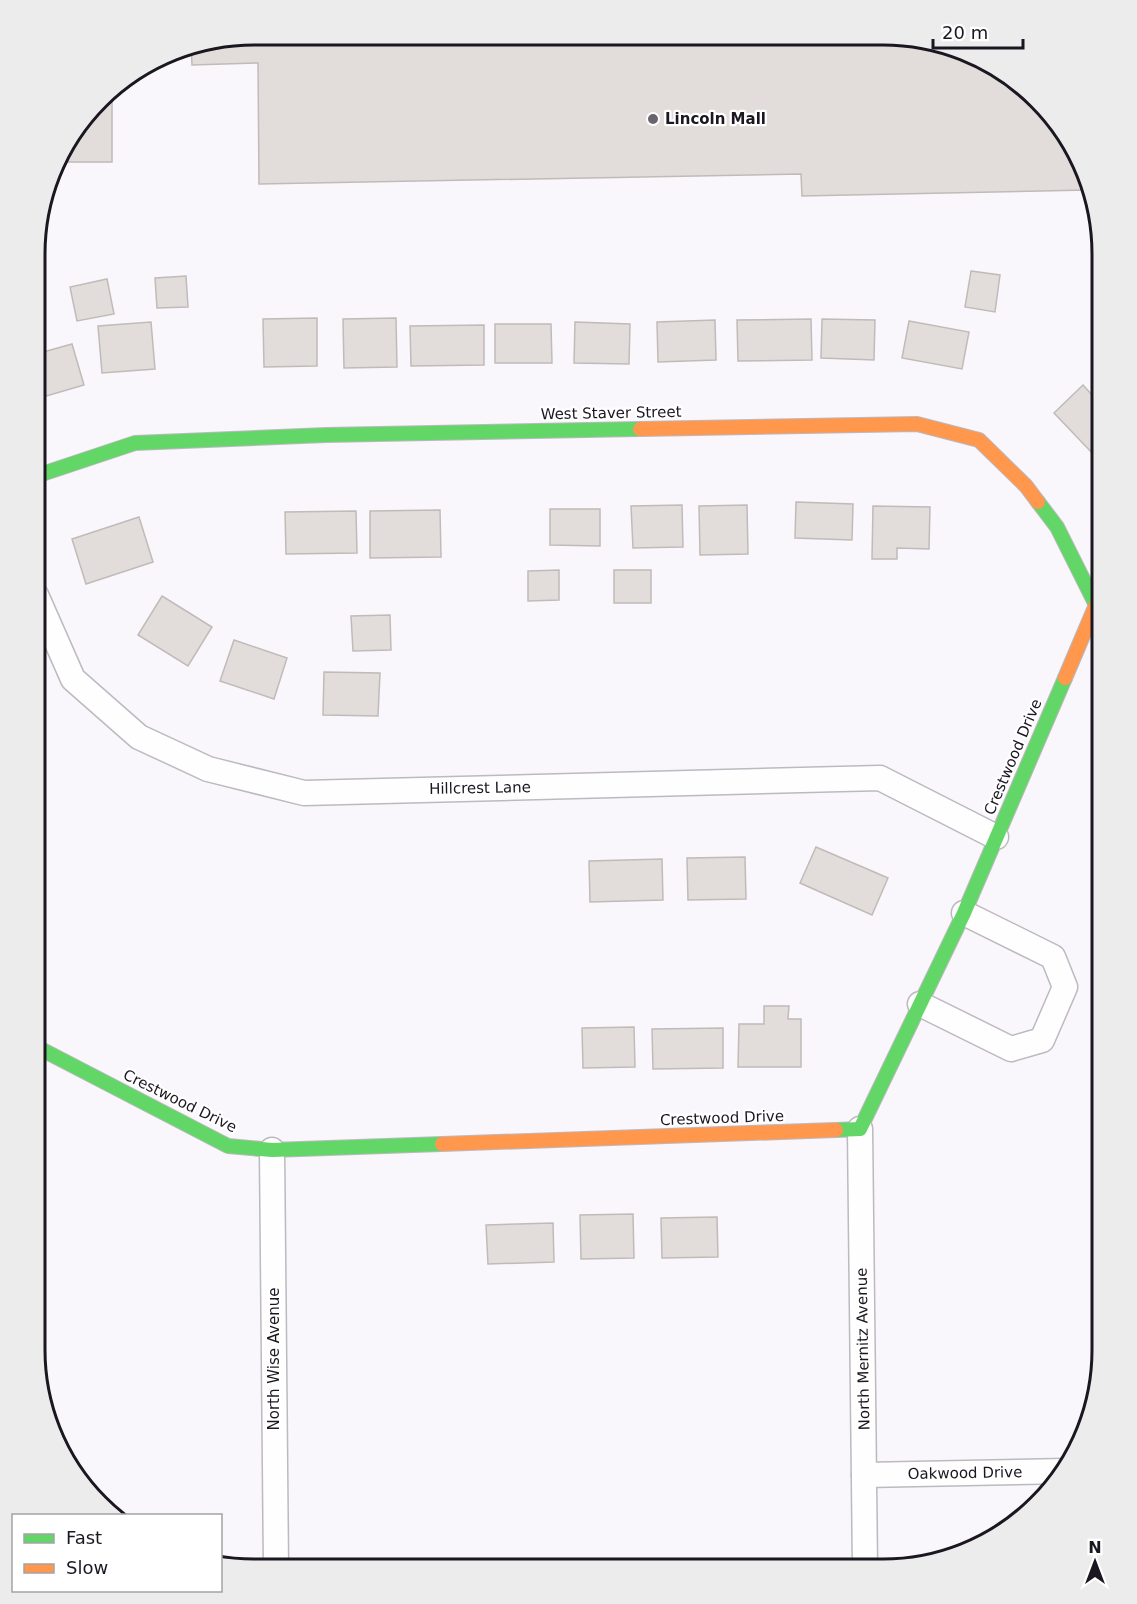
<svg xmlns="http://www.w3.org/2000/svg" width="1137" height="1604" viewBox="0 0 1137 1604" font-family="'DejaVu Sans',sans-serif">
<rect width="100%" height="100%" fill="#f9f7fb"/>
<g fill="#e2ddda" stroke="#c0bbb8" stroke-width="1.5">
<path d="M 254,34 L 912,36 L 1016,80 L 1080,157 L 1088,190 L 802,196 L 801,174 L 259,184 L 258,63 L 192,65 L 191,45 Z"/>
<path d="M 112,87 L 112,162 L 58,162 L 64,145 Z"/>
<path d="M 971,271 L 1000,275 L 995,312 L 965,307 Z"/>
<path d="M 186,276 L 188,307 L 157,308 L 155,278 Z"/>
<path d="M 107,279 L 114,314 L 77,321 L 70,287 Z"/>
<path d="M 317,318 L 317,366 L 264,367 L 263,319 Z"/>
<path d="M 396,318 L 397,367 L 344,368 L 343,319 Z"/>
<path d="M 811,319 L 812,360 L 738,361 L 737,320 Z"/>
<path d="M 822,319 L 875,320 L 874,360 L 821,358 Z"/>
<path d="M 715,320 L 716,360 L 658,362 L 657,322 Z"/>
<path d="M 909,321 L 969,332 L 962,369 L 902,358 Z"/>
<path d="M 151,322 L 155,369 L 102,373 L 98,326 Z"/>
<path d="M 575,322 L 630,324 L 629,364 L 574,363 Z"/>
<path d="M 495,324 L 551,324 L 552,363 L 495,363 Z"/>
<path d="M 484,325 L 484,365 L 411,366 L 410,326 Z"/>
<path d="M 72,344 L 84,385 L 36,399 L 36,354 Z"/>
<path d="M 1083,385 L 1102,406 L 1102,450 L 1095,456 L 1054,413 Z"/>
<path d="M 796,502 L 853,504 L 852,540 L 795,538 Z"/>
<path d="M 682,505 L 683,547 L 633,548 L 631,506 Z"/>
<path d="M 747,505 L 748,554 L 700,555 L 699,506 Z"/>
<path d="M 873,506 L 930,507 L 929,549 L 897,548 L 897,559 L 872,559 Z"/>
<path d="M 550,509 L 600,509 L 600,546 L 550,545 Z"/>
<path d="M 440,510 L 441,557 L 370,558 L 370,511 Z"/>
<path d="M 356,511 L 357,553 L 286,554 L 285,512 Z"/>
<path d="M 139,517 L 153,562 L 86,584 L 72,539 Z"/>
<path d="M 559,570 L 559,600 L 528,601 L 528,571 Z"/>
<rect x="614" y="570" width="37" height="33"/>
<path d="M 162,596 L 212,627 L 188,666 L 138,635 Z"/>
<path d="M 390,615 L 391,650 L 353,651 L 351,616 Z"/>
<path d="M 234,640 L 287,658 L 274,699 L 220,681 Z"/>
<path d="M 324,672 L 380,673 L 378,716 L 323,715 Z"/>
<path d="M 816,847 L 888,878 L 872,915 L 800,883 Z"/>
<path d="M 745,857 L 746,899 L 688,900 L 687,858 Z"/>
<path d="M 662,859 L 663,900 L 590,902 L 589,861 Z"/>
<path d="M 764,1006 L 789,1006 L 788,1019 L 801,1019 L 801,1067 L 738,1067 L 739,1024 L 764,1024 Z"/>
<path d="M 634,1027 L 635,1067 L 583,1068 L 582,1028 Z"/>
<path d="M 723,1028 L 723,1068 L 653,1069 L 652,1029 Z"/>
<path d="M 633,1214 L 634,1258 L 581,1259 L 580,1215 Z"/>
<path d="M 717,1217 L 718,1257 L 662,1258 L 661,1218 Z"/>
<path d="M 553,1223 L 554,1262 L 488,1264 L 486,1225 Z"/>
</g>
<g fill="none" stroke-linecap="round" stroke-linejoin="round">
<g stroke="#bcb9c0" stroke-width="27">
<g id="street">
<path d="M 36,595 L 73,679 L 139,737 L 208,769 L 304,793 L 880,778 L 996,837"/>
<path d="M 920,1004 L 1011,1049 L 1042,1040 L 1065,987 L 1053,957 L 964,913"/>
<path d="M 860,1129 L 865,1569"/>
<path d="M 272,1150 L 276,1568"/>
<path d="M 864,1475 L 1066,1471"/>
</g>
</g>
<g stroke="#bcb9c0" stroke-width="16">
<g id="fast">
<path d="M 36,476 L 135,443 L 326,435 L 640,429"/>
<path d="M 1038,502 L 1057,527 L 1096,605 L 1102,605"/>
<path d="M 35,1046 L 228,1146 L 272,1150 L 442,1144"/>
<path d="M 836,1130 L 860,1129 L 964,913 L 1065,678"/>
</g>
</g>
<g stroke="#bcb9c0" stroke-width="16">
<g id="slow">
<path d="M 640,429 L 917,424 L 979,440 L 1026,486 L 1038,502"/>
<path d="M 1065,678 L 1096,605"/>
<path d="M 442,1144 L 836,1130"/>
</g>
</g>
<use href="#street" stroke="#fefefe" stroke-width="24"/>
<use href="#fast" stroke="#63d668" stroke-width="14"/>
<use href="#slow" stroke="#ff974d" stroke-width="14"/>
</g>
<circle fill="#69656d" stroke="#fff" stroke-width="2" cx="653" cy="119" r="6"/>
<g text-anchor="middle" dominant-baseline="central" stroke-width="4.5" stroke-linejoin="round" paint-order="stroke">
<g font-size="15" font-weight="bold" fill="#1b1721" stroke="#fff" text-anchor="start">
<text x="665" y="119">Lincoln Mall</text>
</g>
<g font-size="15" fill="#1b1721" stroke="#fff">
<text transform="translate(611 413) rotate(-1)">West Staver Street</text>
<text transform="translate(1013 757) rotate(-67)">Crestwood Drive</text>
<text transform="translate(480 788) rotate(-1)">Hillcrest Lane</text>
<text transform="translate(180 1101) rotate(26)">Crestwood Drive</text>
<text transform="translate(722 1118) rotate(-2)">Crestwood Drive</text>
<text transform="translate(863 1349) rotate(-91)">North Mernitz Avenue</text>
<text transform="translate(274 1359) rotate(-90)">North Wise Avenue</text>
<text transform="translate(965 1473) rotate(-1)">Oakwood Drive</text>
</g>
</g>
<path d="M0 0H1137V1604H0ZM254 45H883A209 209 0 0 1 1092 254V1350A209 209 0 0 1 883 1559H254A209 209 0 0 1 45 1350V254A209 209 0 0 1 254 45Z" fill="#edeced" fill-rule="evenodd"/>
<path fill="none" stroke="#1b1721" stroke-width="3" d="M254 45H883A209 209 0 0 1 1092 254V1350A209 209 0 0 1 883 1559H254A209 209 0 0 1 45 1350V254A209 209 0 0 1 254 45Z"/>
<rect x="12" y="1514" width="210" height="78" fill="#ffffff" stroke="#a4a2a6" stroke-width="1.5"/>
<rect x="24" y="1534" width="30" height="9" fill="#63d668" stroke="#a4a2a6" stroke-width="1.5"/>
<text x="66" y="1544" font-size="18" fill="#1b1721">Fast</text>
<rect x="24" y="1564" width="30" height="9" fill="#ff974d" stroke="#a4a2a6" stroke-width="1.5"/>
<text x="66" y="1574" font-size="18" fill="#1b1721">Slow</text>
<g transform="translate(1095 1562)" stroke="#ffffff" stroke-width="4.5" paint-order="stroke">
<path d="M0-4.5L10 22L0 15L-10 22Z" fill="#1b1721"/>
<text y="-9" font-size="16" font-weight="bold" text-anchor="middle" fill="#1b1721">N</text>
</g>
<path d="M933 39v9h90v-9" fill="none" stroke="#1b1721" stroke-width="3"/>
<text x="942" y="39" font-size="18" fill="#1b1721" stroke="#ffffff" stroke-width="4.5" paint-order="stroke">20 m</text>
</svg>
